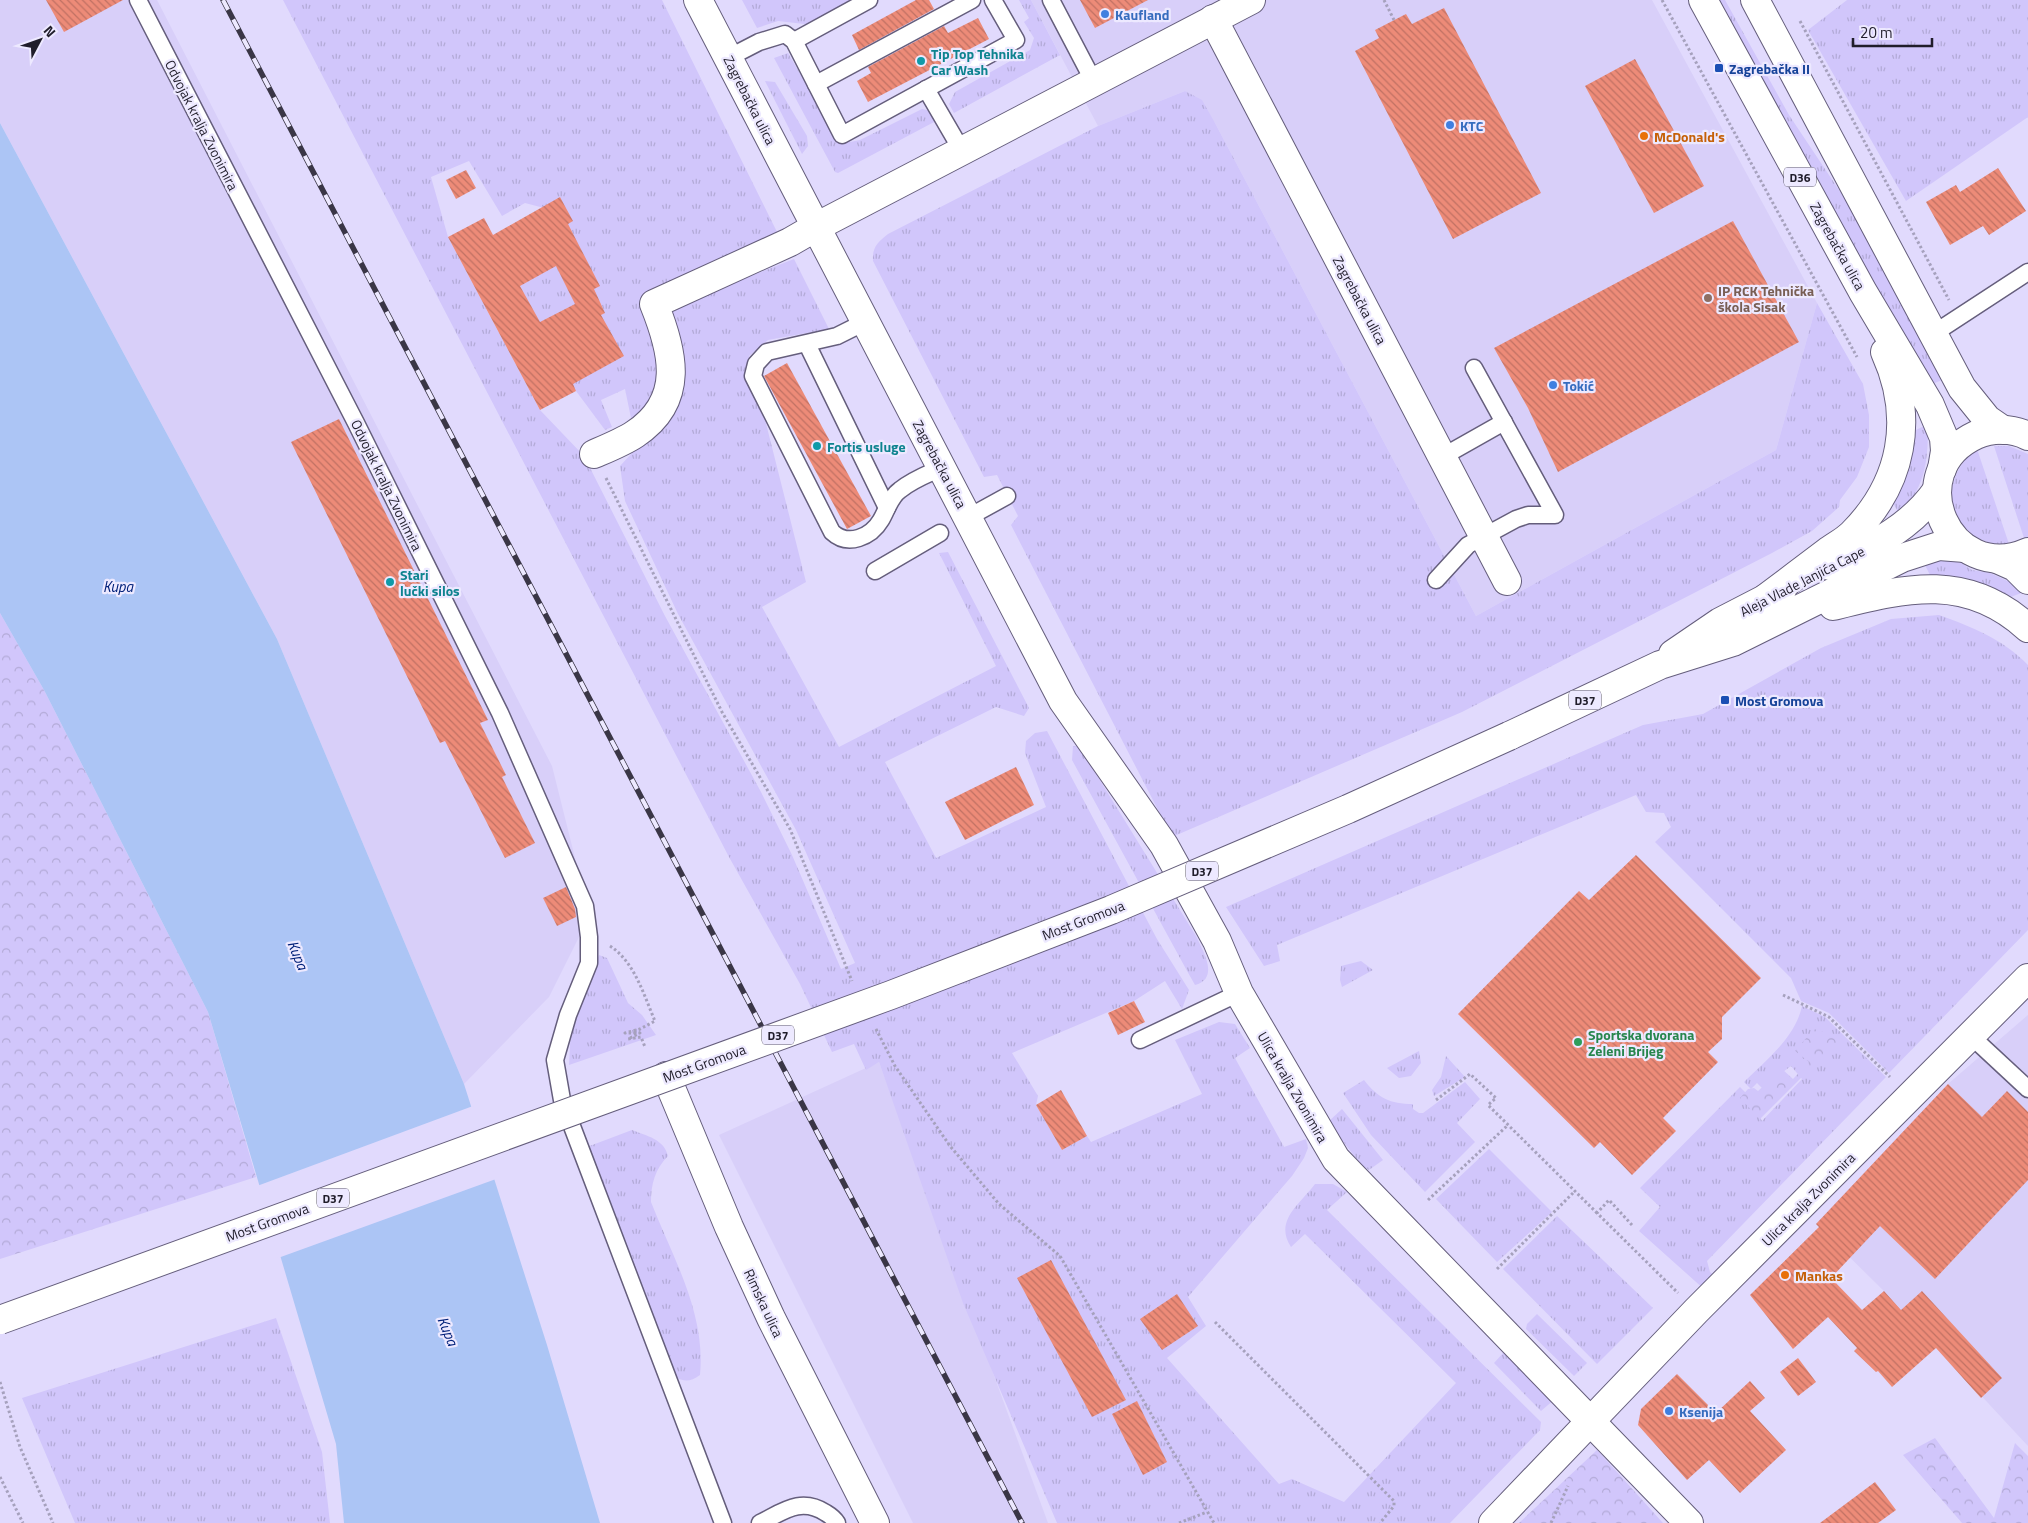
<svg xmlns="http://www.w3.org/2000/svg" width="2028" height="1523" viewBox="0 0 2028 1523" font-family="'Titillium Web',sans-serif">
<defs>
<pattern id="grass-tufts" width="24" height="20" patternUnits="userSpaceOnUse" patternTransform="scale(1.25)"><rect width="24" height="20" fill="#d1c6fb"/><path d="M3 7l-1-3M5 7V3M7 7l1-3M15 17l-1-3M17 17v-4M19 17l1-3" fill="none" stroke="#b3aad7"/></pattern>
<pattern id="forest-crowns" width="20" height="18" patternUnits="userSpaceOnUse" patternTransform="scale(1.25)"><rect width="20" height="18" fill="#d1c6fb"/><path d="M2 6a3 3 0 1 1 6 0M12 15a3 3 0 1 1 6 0" fill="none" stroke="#b3aad7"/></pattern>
<pattern id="building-back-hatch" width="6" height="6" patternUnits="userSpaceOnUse" patternTransform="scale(1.25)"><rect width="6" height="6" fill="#ed8b78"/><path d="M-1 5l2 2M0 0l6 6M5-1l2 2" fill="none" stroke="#c07163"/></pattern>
</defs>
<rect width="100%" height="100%" fill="#e1dafd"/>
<g fill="#d8cff9">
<path d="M 0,0 L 157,0 L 552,766 L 581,882 L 581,933 L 549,997 L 464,1084 L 277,639 L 0,123 Z"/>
<path d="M 1031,0 L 1652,0 L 1817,303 L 1776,450 L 1476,616 L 1215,123 L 1185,91 L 1098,126 Z"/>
<path d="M 2028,1015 L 2028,1446 L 1884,1291 L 1816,1224 L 1948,1084 Z"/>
<path d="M 879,1062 L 1048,1523 L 913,1523 L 719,1135 Z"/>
</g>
<g fill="url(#grass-tufts)">
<path d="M 283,0 L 662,0 L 780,238 L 643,303 L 665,360 L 654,406 L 631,418 L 625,389 L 601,400 L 612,427 L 605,430 L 576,391 L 511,269 L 544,208 L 525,203 L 502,216 L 469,161 L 431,177 L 448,237 L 540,410 L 584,456 L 665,616 L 761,792 L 792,855 L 841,969 L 855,963 L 796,830 L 678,614 L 625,501 L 620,466 L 645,439 L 678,396 L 669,308 L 794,259 L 829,329 L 768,340 L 749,356 L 806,582 L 762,607 L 839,747 L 996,666 L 939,553 L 948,552 L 1029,708 L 1024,716 L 996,707 L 885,762 L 936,858 L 1046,807 L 1025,753 L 1026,741 L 1035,733 L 1047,731 L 1157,939 L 1189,990 L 1182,1009 L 1165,981 L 1134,1001 L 1012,1053 L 1038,1096 L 1036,1105 L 1062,1150 L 1087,1136 L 1091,1142 L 1202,1094 L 1175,1040 L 1219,1022 L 1235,1024 L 1250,1048 L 1235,1058 L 1284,1147 L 1306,1139 L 1308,1148 L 1304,1158 L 1292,1176 L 1188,1297 L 1206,1326 L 1167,1358 L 1279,1484 L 1292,1479 L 1344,1502 L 1456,1383 L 1305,1234 L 1291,1247 C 1274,1221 1299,1205 1315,1184 L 1333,1184 L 1347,1192 L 1327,1210 L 1541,1422 L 1540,1430 L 1450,1523 L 1057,1523 L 963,1303 L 879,1062 L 866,1070 L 854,1044 L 832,1052 L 800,984 L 729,857 Z"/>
<path d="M 742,0 L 860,0 L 813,25 L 778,21 L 757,28 Z"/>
<path d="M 1019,0 L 1031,0 L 1060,55 L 954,113 L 949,104 L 955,92 L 1030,50 L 1034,38 L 1024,22 L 1029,18 Z"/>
<path d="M 1717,0 L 1725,0 L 1789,115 L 1861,223 L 1947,378 L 1930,385 Z"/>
<path d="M 1847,0 L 2028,0 L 2028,117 L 1906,201 L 1808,30 Z"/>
<path d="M 788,53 L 837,137 L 850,142 L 860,140 L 922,109 L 927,110 L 936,121 L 838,173 L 835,172 L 774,58 Z"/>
<path d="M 765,81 L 775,82 L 807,136 L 808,146 L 802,154 Z"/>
<path d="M 1185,91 L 1202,100 L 1215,123 L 1476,616 L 1776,450 L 1817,303 L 1863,384 L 1869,415 L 1869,447 L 1857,477 L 1840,500 L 1839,507 L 1812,531 L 1772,553 L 1462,712 L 1172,837 L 1011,525 L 1018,516 L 997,475 L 984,477 L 873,261 C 872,247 878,242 888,234 L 1098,126 Z"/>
<path d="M 1928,424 C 1928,460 1926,487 1899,514 L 1892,501 L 1912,432 Z"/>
<path d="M 1994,446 L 2009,446 L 2028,454 L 2028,539 L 2025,541 Z"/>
<path d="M 1977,449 L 2009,544 C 1952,548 1931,483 1977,449 Z"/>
<path d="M 1938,558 L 1961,563 L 1972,570 L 1990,573 L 2012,583 L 2024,592 L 2008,598 L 1947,577 L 1930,575 L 1923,561 Z"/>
<path d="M 1939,615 C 1972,627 2003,639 2028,665 L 2028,930 L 1889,1073 L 1829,1013 L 1801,1001 L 1791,978 L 1655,842 L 1671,827 L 1664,813 L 1646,812 L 1636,795 L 1277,945 L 1280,961 L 1264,966 L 1226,907 L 1643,725 L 1703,714 L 1821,648 L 1891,619 Z"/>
<path d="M 1073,746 L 1077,746 L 1080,748 L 1196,936 C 1203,951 1220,978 1195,985 L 1186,969 L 1072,760 Z"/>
<path d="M 599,955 L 607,958 L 628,1003 L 642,1015 L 656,1035 L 569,1065 L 571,1026 Z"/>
<path d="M 1361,961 L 1373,970 L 1342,987 L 1340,980 L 1341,966 Z"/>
<path d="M 1802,1006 L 1825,1017 L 1886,1077 L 1707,1261 L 1710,1272 L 1716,1277 L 1705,1290 L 1639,1231 L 1660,1207 L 1640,1188 L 1740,1087 L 1747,1094 L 1762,1121 L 1802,1079 L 1791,1066 L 1762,1088 L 1757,1083 L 1751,1089 L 1744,1082 C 1767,1059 1795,1038 1802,1006 Z"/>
<path d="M 1419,1051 L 1421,1063 L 1411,1076 L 1399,1078 L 1387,1068 Z"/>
<path d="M 1446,1056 L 1465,1077 L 1434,1096 L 1432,1090 L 1441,1077 Z"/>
<path d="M 1364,1080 C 1378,1098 1390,1104 1413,1104 L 1413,1109 L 1419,1113 L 1423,1113 L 1465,1082 L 1480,1099 L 1457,1123 L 1475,1142 L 1425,1192 L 1371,1135 L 1343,1093 Z"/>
<path d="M 1342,1109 L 1383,1160 L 1369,1170 L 1362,1166 L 1328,1122 Z"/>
<path d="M 632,1130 C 647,1136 664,1139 668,1156 C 655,1169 651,1184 651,1202 C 673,1258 706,1313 700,1375 C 690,1382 685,1382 674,1377 L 587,1147 Z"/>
<path d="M 1489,1149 L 1552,1212 L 1497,1262 L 1436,1199 Z"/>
<path d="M 1557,1216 L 1653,1308 L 1597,1364 L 1503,1269 Z"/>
<path d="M 1537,1314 L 1587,1363 L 1574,1376 L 1526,1329 L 1527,1324 Z"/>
<path d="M 276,1318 L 322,1452 L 330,1523 L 75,1523 L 22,1398 Z"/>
<path d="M 1504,1352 L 1555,1399 L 1541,1411 L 1494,1363 Z"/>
</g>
<g fill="url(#forest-crowns)">
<path d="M 0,613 L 44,690 L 208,1012 L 256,1177 L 0,1259 Z"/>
<path d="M 1814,1029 L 1830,1034 L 1838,1041 L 1760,1119 L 1740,1098 L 1748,1089 L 1754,1088 L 1758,1091 L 1782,1069 L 1793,1079 L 1809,1062 L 1795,1051 Z"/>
<path d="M 1935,1438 L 1994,1518 L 2015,1443 L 2028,1456 L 2028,1523 L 1962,1523 L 1903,1455 Z"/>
<path d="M 1597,1450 L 1663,1523 L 1519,1523 Z"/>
</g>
<path fill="#acc5f5" d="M 0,123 L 277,639 L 464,1084 L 547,1345 L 600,1523 L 344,1523 L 336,1444 L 208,1012 L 44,690 L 0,613 Z"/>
<path fill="#e1dafd" d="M 473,1106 L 496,1179 L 278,1258 L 257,1186 Z"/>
<g fill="url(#building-back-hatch)" fill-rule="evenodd">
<path d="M 46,0 L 123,0 L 64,32 Z"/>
<path d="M 916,0 L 929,0 L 934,9 L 859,50 L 852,35 Z"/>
<path d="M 1080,0 L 1148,0 L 1095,28 Z"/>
<path d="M 1444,8 L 1541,193 L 1453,239 L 1355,51 L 1379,38 L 1375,30 L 1406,14 L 1412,24 Z"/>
<path d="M 978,18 L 989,39 L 868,102 L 857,81 L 871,73 L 868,67 L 944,26 L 948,33 Z"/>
<path d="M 1635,59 L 1704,186 L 1654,213 L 1585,86 Z"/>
<path d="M 1998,168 L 2026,211 L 1989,235 L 1983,226 L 1950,245 L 1926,202 L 1956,185 L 1960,192 Z"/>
<path d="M 466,170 L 476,188 L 456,199 L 446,180 Z"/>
<path d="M 560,197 L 573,221 L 568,224 L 600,286 L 594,289 L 605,313 L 601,315 L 624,356 L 573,384 L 576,391 L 540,410 L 448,237 L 484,218 L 493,235 ZM 556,266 L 575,304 L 540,322 L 520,286 Z"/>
<path d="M 1733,221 L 1799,342 L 1558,472 L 1528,408 L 1494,348 Z"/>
<path d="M 787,363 L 871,516 L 847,529 L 764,376 Z"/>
<path d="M 339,419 L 488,720 L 480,723 L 506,775 L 502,777 L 535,843 L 505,858 L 445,741 L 440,743 L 291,442 Z"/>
<path d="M 1016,767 L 1034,805 L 965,840 L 945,802 Z"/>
<path d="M 1636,855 L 1761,978 L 1722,1017 L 1722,1039 L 1708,1052 L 1718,1062 L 1663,1118 L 1676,1131 L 1632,1175 L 1600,1142 L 1594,1148 L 1458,1014 L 1579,891 L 1589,900 Z"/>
<path d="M 566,887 L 575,909 L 576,917 L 557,926 L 543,898 Z"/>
<path d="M 1134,1001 L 1145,1022 L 1118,1035 L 1108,1013 Z"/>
<path d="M 1948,1084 L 1982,1117 L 2007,1091 L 2028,1112 L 2028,1180 L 1935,1279 L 1880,1226 L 1831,1278 L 1862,1310 L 1884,1291 L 1901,1310 L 1922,1291 L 2002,1378 L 1981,1398 L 1936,1348 L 1892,1387 L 1878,1371 L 1876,1372 L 1854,1351 L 1857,1348 L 1828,1317 L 1793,1349 L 1750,1295 L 1819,1227 L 1816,1224 Z"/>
<path d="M 1061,1090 L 1087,1136 L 1062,1150 L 1036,1105 Z"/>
<path d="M 1051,1260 L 1126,1400 L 1092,1417 L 1017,1278 Z"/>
<path d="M 1177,1294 L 1198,1326 L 1162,1350 L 1140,1319 Z"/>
<path d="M 1798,1358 L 1816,1382 L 1798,1396 L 1780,1372 Z"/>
<path d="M 1677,1374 L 1716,1413 L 1750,1381 L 1765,1398 L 1750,1411 L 1786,1450 L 1740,1493 L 1709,1460 L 1687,1480 L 1638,1425 L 1641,1409 Z"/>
<path d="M 1137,1401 L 1167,1462 L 1143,1475 L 1112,1414 Z"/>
<path d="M 1875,1482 L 1896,1510 L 1878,1523 L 1820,1523 Z"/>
</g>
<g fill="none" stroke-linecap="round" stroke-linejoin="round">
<g stroke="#655e7c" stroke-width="19">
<g id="lane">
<path d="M 138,0 L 356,423 L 500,713 L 585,906 L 589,937 L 589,963 L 568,1015 L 555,1060 L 562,1100 L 723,1523"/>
<path d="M 1051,0 L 1094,82"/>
<path d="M 794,41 L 869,0"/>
<path d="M 728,58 L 759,42 L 785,34 L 794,41 L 842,135 L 1016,40 L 993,0"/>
<path d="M 816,84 L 972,0"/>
<path d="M 926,89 L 962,151"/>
<path d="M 865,322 L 837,336 L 767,352 L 756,364 L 753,376 L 832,532 C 848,547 871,537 881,520 C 887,510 890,497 900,490 C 912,480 928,474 941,468"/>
<path d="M 1933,334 L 2028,272"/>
<path d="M 807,344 L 887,508"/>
<path d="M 1442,457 L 1504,422"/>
<path d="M 967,518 L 1007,496"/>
<path d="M 875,571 L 940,533"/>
<path d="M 1436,580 L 1468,545 L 1516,519 L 1528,515 L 1555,515 L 1474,368"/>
<path d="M 1971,1036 L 2028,1089"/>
<path d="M 1140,1040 L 1239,993"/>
<path d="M 760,1523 C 784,1511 801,1497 826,1513 C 831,1516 834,1518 837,1523"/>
</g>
</g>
<g stroke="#655e7c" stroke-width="30">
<g id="street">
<path d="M 698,0 L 816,227 L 1251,0"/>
<path d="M 1213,19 L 1507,581"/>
<path d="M 594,454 C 608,448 623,442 635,434 C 686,400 673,351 654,304 L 790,242 L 816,227 L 1063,701 L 1164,845 L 1217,941 L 1239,993 L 1336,1159 L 1689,1523"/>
<path d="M 1493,1523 L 1696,1311 L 2028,978"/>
</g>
</g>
<g stroke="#655e7c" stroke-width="30">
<path id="secondary" d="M 666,1076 L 729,1227 L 771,1318 L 875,1523"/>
</g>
<g stroke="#655e7c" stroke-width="30">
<g id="primary">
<path d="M 1703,0 L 1863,292 L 1930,405 L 1944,438 L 1945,451 L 1942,469"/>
<path d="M 1755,0 L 1962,388 L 1987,419 L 2003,430"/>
<path d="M 2028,436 C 2012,428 1992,428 1976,435 C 1898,471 1949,587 2028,552"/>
<path d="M 1997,559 L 2015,567 L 2028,580"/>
<path d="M 1830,566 C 1871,546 1910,529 1937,490"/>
<path d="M 1766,598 C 1786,583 1807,567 1827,552 C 1835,546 1845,541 1852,534 C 1903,483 1915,418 1885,352"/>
<path d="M 1833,606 C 1906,588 1966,572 2028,628"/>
<path d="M 1673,654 L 1720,622 L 1782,590"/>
<path d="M 1509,736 L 1660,665 L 1733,642 L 1902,558 L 1939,546 L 1965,548"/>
</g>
</g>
<g stroke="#a6a1bd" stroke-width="3" stroke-dasharray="2.5 2.5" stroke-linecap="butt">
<path d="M 1384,0 L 1394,20"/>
<path d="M 1662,0 L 1857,357"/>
<path d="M 1800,21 L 1949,300"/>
<path d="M 606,478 L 722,712 L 790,829 L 852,981"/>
<path d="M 610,946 C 635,962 644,996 655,1021 L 640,1029 L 625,1033 L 640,1033 L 628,1039 L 641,1037 L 645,1047"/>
<path d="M 1783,995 L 1829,1017 L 1890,1077"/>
<path d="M 876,1029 L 895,1066 L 950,1146 L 999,1204 L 1060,1256 L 1214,1523"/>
<path d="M 1436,1100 L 1470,1074 L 1496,1098 L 1488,1105 L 1597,1213"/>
<path d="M 1428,1200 L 1508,1125"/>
<path d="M 1632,1225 L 1609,1200 L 1597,1213 L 1678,1293"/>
<path d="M 1497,1269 L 1575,1191"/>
<path d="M 1215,1322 L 1394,1501 L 1394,1506 L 1380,1523"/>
<path d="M 0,1382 L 20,1447 L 53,1523"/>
<path d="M 0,1477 L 23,1523"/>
<path d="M 1179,1523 L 1207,1512"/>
<path d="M 1551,1523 L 1568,1486"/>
</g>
<use href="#lane" stroke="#fff" stroke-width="16"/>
<use href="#street" stroke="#fff" stroke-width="28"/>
<use href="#secondary" stroke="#fff" stroke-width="28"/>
<use href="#primary" stroke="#fff" stroke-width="28"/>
<g stroke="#3a3646" stroke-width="5.5">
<path id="rail" d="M 223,0 L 1022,1523"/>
</g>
<use href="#rail" stroke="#ede9ff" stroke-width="4" stroke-dasharray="11" stroke-linecap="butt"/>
<g stroke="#655e7c" stroke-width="30" stroke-linecap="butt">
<path id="primary-bridge" d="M 0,1320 L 891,995 L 1111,910 L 1348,809 L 1509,736"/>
</g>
<use href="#primary-bridge" stroke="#fff" stroke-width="28"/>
</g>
<g fill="#3f7fe0" stroke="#ede9ff" stroke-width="2">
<circle cx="1105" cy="14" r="5"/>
<circle cx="1450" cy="125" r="5"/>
<circle cx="1553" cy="385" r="5"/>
<circle cx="1669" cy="1411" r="5"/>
</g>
<g fill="#0f9aa8" stroke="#ede9ff" stroke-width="2">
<circle cx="921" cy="61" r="5"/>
<circle cx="817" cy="446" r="5"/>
<circle cx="390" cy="582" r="5"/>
</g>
<g fill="#1a4fb4" stroke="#ede9ff" stroke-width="2">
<rect x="1714" y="63" width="10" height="10" rx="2.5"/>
<rect x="1720" y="695" width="10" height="10" rx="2.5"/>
</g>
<g fill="#e8710a" stroke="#ede9ff" stroke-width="2">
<circle cx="1644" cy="136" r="5"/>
<circle cx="1785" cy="1275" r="5"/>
</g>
<circle fill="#8d6e63" stroke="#ede9ff" stroke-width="2" cx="1708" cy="298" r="5"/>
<circle fill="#2e9e5b" stroke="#ede9ff" stroke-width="2" cx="1578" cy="1042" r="5"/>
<g text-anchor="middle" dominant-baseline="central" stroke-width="4.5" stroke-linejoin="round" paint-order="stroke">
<g fill="#ede9ff" stroke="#5e5a6a" stroke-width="1">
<rect x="1784" y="167.5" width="32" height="19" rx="4"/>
<rect x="1569" y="690.5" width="32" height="19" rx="4"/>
<rect x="1186" y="861.5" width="32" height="19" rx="4"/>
<rect x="762" y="1025.5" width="32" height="19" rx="4"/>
<rect x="317" y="1188.5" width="32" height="19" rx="4"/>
</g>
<g font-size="12" font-weight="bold" fill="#201d2a">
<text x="1800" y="177">D36</text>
<text x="1585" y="700">D37</text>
<text x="1202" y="871">D37</text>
<text x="778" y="1035">D37</text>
<text x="333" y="1198">D37</text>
</g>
<g font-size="14" font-weight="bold" fill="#366cbe" stroke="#ede9ff" text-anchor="start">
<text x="1115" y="14">Kaufland</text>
<text x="1460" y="125">KTC</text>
<text x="1563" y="385">Tokić</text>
<text x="1679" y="1411">Ksenija</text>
</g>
<g font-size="14" font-weight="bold" fill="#0d838f" stroke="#ede9ff" text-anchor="start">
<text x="931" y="53">Tip Top Tehnika<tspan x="931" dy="16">Car Wash</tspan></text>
<text x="827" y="446">Fortis usluge</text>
<text x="400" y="574">Stari<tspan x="400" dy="16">lučki silos</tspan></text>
</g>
<g font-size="14" font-weight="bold" fill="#164399" stroke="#ede9ff" text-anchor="start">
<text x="1729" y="68">Zagrebačka II</text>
<text x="1735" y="700">Most Gromova</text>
</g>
<g font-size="14" fill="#201d2a" stroke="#ede9ff">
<text transform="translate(750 100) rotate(63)">Zagrebačka ulica</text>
<text transform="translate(202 125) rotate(63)">Odvojak kralja Zvonimira</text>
<text transform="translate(1838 246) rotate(61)">Zagrebačka ulica</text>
<text transform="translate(1360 300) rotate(62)">Zagrebačka ulica</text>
<text transform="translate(940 464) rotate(62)">Zagrebačka ulica</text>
<text transform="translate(387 485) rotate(64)">Odvojak kralja Zvonimira</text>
<text transform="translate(1802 581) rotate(-27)">Aleja Vlade Janjića Cape</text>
<text transform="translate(1083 920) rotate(-21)">Most Gromova</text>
<text transform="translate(704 1063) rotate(-20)">Most Gromova</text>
<text transform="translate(1293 1087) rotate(60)">Ulica kralja Zvonimira</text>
<text transform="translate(1808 1199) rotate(-45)">Ulica kralja Zvonimira</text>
<text transform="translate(267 1222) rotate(-20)">Most Gromova</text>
<text transform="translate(764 1303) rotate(65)">Rimska ulica</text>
</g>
<g font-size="14" font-weight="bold" fill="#c56008" stroke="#ede9ff" text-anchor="start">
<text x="1654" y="136">McDonald's</text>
<text x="1795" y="1275">Mankas</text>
</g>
<g font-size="14" font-weight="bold" fill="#785e54" stroke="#ede9ff" text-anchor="start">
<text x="1718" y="290">IP RCK Tehnička<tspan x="1718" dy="16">škola Sisak</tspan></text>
</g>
<g font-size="14" font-weight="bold" fill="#27864d" stroke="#ede9ff" text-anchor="start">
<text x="1588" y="1034">Sportska dvorana<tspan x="1588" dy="16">Zeleni Brijeg</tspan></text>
</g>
<g font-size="15" font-style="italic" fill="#02217a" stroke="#ede9ff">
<text x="118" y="586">Kupa</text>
<text transform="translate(298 955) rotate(68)">Kupa</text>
<text transform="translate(448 1331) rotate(68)">Kupa</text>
</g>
</g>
<g transform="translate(40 40) rotate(49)" stroke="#ede9ff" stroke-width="4" paint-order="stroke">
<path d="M0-4L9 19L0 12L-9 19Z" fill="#201d2a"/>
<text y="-8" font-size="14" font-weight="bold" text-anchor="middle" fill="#201d2a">N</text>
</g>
<path d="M1853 38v8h79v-8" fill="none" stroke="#201d2a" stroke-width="2.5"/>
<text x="1860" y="38" font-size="15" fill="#201d2a" stroke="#ede9ff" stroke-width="4" paint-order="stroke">20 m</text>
</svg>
